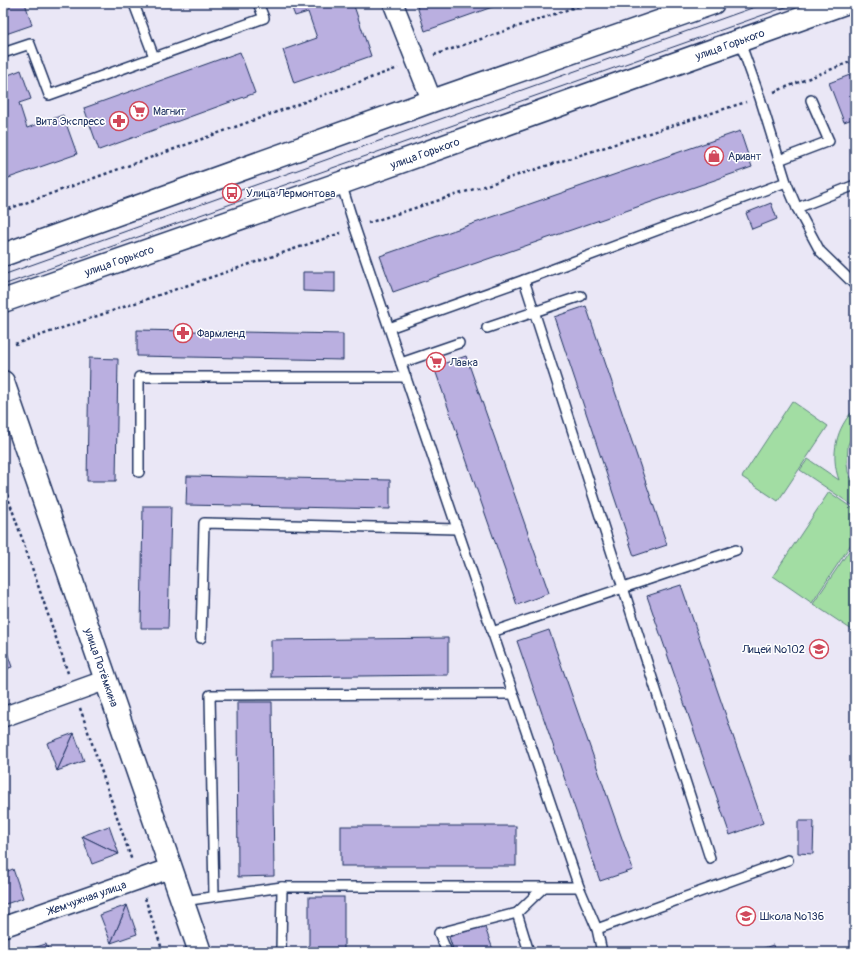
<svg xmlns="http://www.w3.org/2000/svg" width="858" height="955" viewBox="0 0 858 955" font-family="Pangolin,sans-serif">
<rect width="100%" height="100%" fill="#eae7f6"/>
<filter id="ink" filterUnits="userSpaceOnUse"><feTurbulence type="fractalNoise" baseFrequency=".025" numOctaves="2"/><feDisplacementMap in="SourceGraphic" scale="8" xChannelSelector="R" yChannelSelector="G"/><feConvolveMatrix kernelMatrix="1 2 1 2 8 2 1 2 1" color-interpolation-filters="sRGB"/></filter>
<g filter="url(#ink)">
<g fill="#a2dda3" stroke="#5e8680">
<path d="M 792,401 L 828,426 L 778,501 L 742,477 Z"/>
<path d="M 855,409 L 855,428 L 848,445 L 847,463 L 848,472 L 855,486 L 855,507 L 800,470 L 808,459 L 839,480 C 830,455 836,427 855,409 Z"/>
<path d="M 829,492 L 855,510 L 855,538 L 812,603 L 773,576 Z"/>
<path d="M 855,542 L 855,632 L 813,604 Z"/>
</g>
<g fill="#baafe0" stroke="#1b2f5e">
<path d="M 3,3 L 25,3 L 32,25 L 3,35 Z"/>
<path d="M 290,3 L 353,3 L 371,56 L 294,83 L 283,50 L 317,38 L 308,12 L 295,16 Z"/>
<path d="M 416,3 L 493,3 L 495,6 L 425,31 Z"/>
<path d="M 240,52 L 255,93 L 99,150 L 84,108 Z"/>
<path d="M 21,70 L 31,99 L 19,103 L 27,128 L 63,115 L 77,154 L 3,180 L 3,77 Z"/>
<path d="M 855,73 L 855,118 L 844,122 L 829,83 Z"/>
<path d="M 740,131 L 752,167 L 393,292 L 380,256 Z"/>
<path d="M 771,203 L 777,219 L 752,229 L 746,213 Z"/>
<path d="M 303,272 L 335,272 L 335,292 L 303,291 Z"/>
<path d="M 586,306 L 667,545 L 634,556 L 554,317 Z"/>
<path d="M 137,330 L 343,334 L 343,360 L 137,356 Z"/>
<path d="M 466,356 L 549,593 L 517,605 L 434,367 Z"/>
<path d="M 89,358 L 118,359 L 116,481 L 87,481 Z"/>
<path d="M 187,476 L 390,480 L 390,509 L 186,505 Z"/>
<path d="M 143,506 L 171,506 L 168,628 L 141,628 Z"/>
<path d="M 681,585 L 763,823 L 730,835 L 647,596 Z"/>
<path d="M 549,630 L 633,870 L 600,881 L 517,641 Z"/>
<path d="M 448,638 L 448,675 L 271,677 L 271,640 Z"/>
<path d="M 3,641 L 12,667 L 3,670 Z"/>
<path d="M 237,702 L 272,702 L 274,876 L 238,877 Z"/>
<path d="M 74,733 L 84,761 L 57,771 Z"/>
<path d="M 74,733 L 57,771 L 47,743 Z"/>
<path d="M 798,821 L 814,821 L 813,854 L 798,853 Z"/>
<path d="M 109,826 L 119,854 L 82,836 Z"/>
<rect x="341" y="826" width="175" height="40"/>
<path d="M 82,836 L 119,854 L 92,864 Z"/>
<path d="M 13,869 L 23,898 L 3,905 L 3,873 Z"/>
<rect x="309" y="897" width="35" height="55"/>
<path d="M 127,905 L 137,934 L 111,943 Z"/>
<path d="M 127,905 L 111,943 L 100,915 Z"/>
<path d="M 484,925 L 494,952 L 454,952 L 449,937 Z"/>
<path d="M 46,944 L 49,952 L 24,952 L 23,951 Z"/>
<path d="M 773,945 L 775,952 L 752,952 Z"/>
</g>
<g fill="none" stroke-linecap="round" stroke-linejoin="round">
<g stroke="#1b2f5e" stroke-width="12">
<g id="service">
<path d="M 134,4 L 154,57"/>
<path d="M 740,42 L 760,98 L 786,182 L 797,208 L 820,251 L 855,285"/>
<path d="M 3,53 L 30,44 L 49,95 L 264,18 L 258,3"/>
<path d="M 779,160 L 829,141 L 811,100"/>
<path d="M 341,183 L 355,228 L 579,887 L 597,929 L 602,952"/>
<path d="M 797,208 L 855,185"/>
<path d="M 524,280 L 710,858"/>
<path d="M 389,328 L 524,280 L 786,182"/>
<path d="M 487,328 L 581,296"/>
<path d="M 401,363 L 459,343"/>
<path d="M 139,472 L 139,377 L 406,377"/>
<path d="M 492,632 L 736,550"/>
<path d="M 201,638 L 204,523 L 457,529"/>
<path d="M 214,896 L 210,695 L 513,694"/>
<path d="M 183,901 L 282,887 L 579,887"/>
<path d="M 597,929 L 788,860"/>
<path d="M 281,952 L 282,887"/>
<path d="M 447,952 L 439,933 L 517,913"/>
<path d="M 529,952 L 517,913 L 544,887"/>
</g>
</g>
<g stroke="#1b2f5e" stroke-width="22">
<g id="minor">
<path d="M 393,3 L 432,101"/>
<path d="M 3,717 L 106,680"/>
<path id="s1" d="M 3,927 L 171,868"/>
</g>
</g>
<g stroke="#1b2f5e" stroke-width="25">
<g id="tertiary">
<path id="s2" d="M 3,382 L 200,952"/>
</g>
</g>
<g stroke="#1b2f5e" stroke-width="25">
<g id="secondary">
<path d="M 3,255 L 432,101 L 713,3"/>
<path id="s3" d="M 3,301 L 341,183 L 845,3"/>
</g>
</g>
<g stroke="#1b2f5e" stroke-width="2.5" stroke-dasharray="3 3" stroke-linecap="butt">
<path d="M 434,55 L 587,3"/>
<path d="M 774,92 L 855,60"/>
<path d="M 3,211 L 398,68"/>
<path d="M 368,223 L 746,102"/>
<path d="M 15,344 L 341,233"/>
<path d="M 3,483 L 68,673"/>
<path d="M 80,708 L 132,861"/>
<path d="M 145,898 L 163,952"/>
</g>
<use href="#service" stroke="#fff" stroke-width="9"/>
<use href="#minor" stroke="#fff" stroke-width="19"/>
<use href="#tertiary" stroke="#fff" stroke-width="22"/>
<use href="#secondary" stroke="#fff" stroke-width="22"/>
<g stroke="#1b2f5e" stroke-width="1">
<path d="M 3,275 L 766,3"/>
<path d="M 3,285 L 797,3"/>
</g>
</g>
</g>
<defs>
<g id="supermarket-ring" transform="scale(1)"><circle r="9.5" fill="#fff" stroke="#d1495b" stroke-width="1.5"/><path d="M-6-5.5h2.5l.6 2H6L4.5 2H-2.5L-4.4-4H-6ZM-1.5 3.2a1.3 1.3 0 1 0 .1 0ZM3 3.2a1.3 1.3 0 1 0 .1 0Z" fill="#d1495b"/></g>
<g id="pharmacy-ring" transform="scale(1)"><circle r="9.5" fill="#fff" stroke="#d1495b" stroke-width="1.5"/><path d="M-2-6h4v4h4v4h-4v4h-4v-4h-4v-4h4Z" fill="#d1495b"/></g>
<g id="shop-ring" transform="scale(1)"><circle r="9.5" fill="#fff" stroke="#d1495b" stroke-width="1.5"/><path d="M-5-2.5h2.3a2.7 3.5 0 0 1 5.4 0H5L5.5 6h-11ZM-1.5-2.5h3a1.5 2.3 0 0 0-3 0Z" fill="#d1495b"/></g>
<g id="bus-ring" transform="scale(1)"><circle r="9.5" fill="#fff" stroke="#d1495b" stroke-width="1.5"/><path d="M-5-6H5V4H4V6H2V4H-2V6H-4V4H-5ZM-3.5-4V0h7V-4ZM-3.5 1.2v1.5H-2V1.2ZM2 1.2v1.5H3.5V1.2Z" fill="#d1495b"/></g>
<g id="school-ring" transform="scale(1)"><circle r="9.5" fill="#fff" stroke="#d1495b" stroke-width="1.5"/><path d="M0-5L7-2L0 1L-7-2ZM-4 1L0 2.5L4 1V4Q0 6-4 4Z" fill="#d1495b"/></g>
</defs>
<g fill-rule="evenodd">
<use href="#supermarket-ring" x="139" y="111"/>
<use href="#pharmacy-ring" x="119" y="121"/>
<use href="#shop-ring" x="714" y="156"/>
<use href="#bus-ring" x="232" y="193"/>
<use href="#pharmacy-ring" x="183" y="333"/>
<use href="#supermarket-ring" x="436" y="362"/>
<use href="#school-ring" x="819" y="649"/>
<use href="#school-ring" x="746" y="916"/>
</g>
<g text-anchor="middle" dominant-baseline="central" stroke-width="3" stroke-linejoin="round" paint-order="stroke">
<g font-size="11" fill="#1b2f5e" stroke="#fff">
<text stroke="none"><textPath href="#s3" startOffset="771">улица Горького</textPath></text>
<text stroke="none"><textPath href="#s3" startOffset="447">улица Горького</textPath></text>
<text stroke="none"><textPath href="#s3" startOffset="123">улица Горького</textPath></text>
<text stroke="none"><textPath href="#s2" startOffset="302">улица Потёмкина</textPath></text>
<text stroke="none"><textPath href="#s1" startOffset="89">Жемчужная улица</textPath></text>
</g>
<g font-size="11" fill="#1b2f5e" stroke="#fff" text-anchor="start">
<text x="153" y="111">Магнит</text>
<text x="105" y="121" text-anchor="end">Вита Экспресс</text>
<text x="728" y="156">Ариант</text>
<text x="246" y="193">Улица Лермонтова</text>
<text x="197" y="333">Фармленд</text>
<text x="450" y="362">Лавка</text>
<text x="805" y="649" text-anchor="end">Лицей №102</text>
<text x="760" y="916">Школа №136</text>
</g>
</g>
<rect width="858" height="955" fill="none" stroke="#fff" stroke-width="16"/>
<rect x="8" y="8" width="842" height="939" fill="none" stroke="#1b2f5e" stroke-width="1.5" filter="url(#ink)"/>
</svg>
